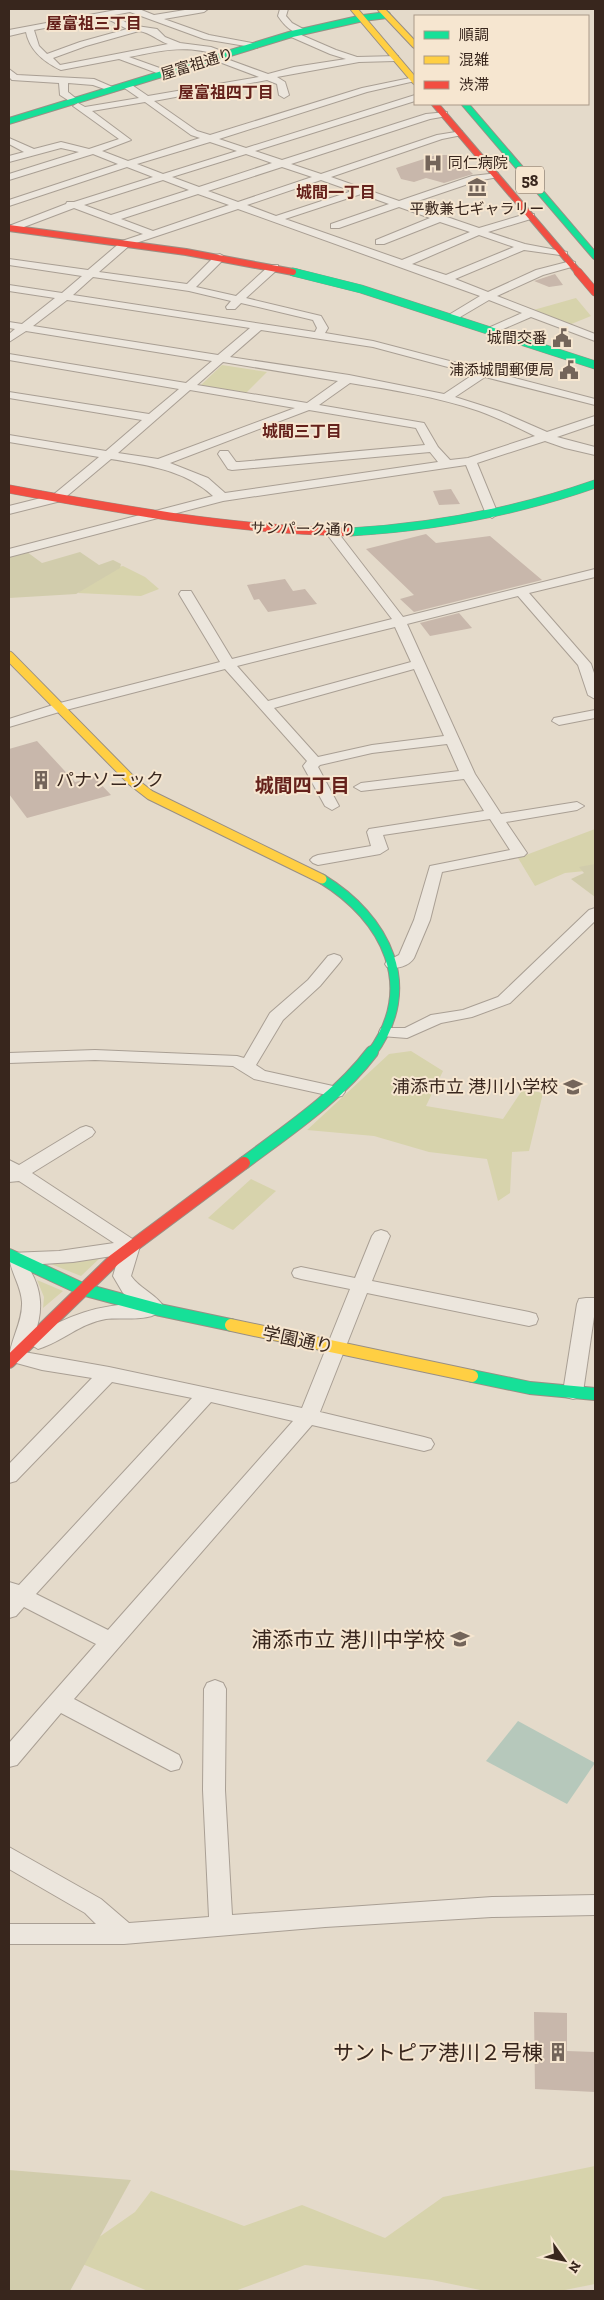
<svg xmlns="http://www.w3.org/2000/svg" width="604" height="2300" viewBox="0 0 604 2300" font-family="'Zilla Slab','Noto Sans JP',serif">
<rect width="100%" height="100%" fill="#e4daca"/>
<g fill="#d7d3ac">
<path d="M 576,298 L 591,316 L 569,325 L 530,311 Z"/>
<path d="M 222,365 L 267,372 L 246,393 L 201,385 Z"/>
<path d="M 123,566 L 145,577 L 159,589 L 141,596 L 78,593 L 101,571 Z"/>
<path d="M 595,829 L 595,870 L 565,873 L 535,886 L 518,858 Z"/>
<path d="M 411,1051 L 443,1071 L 426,1106 L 503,1119 L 523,1089 L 543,1093 L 529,1151 L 512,1152 L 510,1193 L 498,1201 L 487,1159 L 429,1152 L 374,1136 L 307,1130 L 389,1054 Z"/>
<path d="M 251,1179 L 276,1191 L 233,1230 L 208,1218 Z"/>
<path d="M 101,1257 L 81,1276 L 51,1264 L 85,1261 Z"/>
<path d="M 37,1280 L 63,1291 L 43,1308 L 44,1297 Z"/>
<path d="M 595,2166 L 595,2284 L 560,2291 L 485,2291 L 432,2280 L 305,2265 L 235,2291 L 148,2291 L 75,2261 L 92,2242 L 135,2212 L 151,2191 L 244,2226 L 302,2205 L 385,2238 L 443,2197 Z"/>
</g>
<g fill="#d1ccac">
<path d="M 27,552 L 42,563 L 80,552 L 99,565 L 113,560 L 121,564 L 120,568 L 76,594 L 9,598 L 9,557 Z"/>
<path d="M 595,864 L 595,897 L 571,879 L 584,873 L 579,867 Z"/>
<path d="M 9,2170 L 131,2180 L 70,2291 L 9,2291 Z"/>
</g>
<path fill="#b6c8bb" d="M 518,1721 L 595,1763 L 567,1804 L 486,1761 Z"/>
<g fill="#c8b7ab">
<path d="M 436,155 L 453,155 L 473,174 L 444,183 L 426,178 L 414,182 L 401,179 L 396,168 Z"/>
<path d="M 555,274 L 563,285 L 549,287 L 534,281 Z"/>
<path d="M 451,489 L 460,504 L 439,505 L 433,491 Z"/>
<path d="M 426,534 L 436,543 L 490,536 L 542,580 L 414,612 L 400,599 L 414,595 L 366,549 Z"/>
<path d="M 285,579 L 293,591 L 305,589 L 317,604 L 268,612 L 259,599 L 254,600 L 247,585 Z"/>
<path d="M 459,613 L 472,628 L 430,636 L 420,623 Z"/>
<path d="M 37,741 L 75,782 L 94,777 L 111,795 L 27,818 L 9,794 L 9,749 Z"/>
<path d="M 534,2012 L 567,2013 L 567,2051 L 595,2052 L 595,2092 L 535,2089 Z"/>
</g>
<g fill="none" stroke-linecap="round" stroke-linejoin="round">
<g stroke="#a99f94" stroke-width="2">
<g id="street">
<path d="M 121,9 L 139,9 L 154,15 L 191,9 L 208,9 L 204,12 L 164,19 L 209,35 L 257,44 L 257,48 L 204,39 L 130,12 L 114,15 L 130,25 L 157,29 L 165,37 L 180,43 L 211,47 L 227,53 L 228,55 L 224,58 L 268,74 L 294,67 L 346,59 L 330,54 L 289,36 L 288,34 L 292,31 L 336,50 L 357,57 L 398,56 L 398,60 L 395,61 L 359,62 L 277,77 L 285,82 L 289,95 L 284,98 L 279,95 L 277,84 L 267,80 L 154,101 L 197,131 L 210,135 L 362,88 L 415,77 L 415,81 L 367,92 L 219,139 L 246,148 L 415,95 L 415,101 L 255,151 L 282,160 L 426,114 L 447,112 L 447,116 L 430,119 L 291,164 L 321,174 L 437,135 L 462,131 L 462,135 L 442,139 L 331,177 L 399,201 L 472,176 L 498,173 L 498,177 L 477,181 L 409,204 L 479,228 L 526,214 L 534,214 L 534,218 L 488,232 L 525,244 L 567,252 L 567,256 L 524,250 L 455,279 L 488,292 L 536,270 L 571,261 L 575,262 L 575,266 L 543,275 L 497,296 L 595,334 L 595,341 L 531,317 L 494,333 L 486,333 L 486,329 L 522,313 L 489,300 L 455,320 L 447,320 L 447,316 L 480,296 L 238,209 L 130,245 L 99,272 L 187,284 L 216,255 L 220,254 L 225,257 L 224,259 L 196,287 L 236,296 L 270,265 L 278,265 L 278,269 L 246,298 L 321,316 L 328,328 L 325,333 L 373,341 L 595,399 L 595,405 L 485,377 L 455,397 L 499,411 L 547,432 L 595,416 L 595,424 L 592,425 L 557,437 L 595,447 L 595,455 L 565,448 L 545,441 L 477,463 L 498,514 L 492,518 L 486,514 L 466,465 L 223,501 L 9,557 L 9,549 L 213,496 C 185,470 147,465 111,459 L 61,501 L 9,514 L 9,506 L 53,495 L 99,457 L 9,442 L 9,435 L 106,451 L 142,420 L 9,398 L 9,392 L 149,414 L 179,389 L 9,360 L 9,354 L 186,383 L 212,361 L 26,331 L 9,342 L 9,334 L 15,329 L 9,328 L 9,322 L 22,324 L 55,298 L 9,291 L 9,285 L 62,293 L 82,276 L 9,265 L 9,259 L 88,270 L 122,241 L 143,234 L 74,208 L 16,230 L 9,230 L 9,226 L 66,204 L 67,202 L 74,202 L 153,177 L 127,167 L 9,206 L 9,200 L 118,164 L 93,154 L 9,180 L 9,174 L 79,152 L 61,148 L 9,162 L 9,156 L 24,152 L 9,144 L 9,138 L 34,149 L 61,142 L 89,149 L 119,139 L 73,106 L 78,103 L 85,107 L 139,98 L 123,87 L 123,83 L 129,83 L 148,96 L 259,77 L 214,60 L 214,56 L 217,55 C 186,44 160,51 129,57 L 168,71 L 169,73 L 165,76 L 119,59 L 61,70 C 46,63 30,52 26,32 L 9,36 L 9,30 ZM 104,17 L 127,29 L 80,42 L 47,54 L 39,46 L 34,30 ZM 139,31 C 151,33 157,40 168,44 L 60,65 L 53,58 L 86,46 ZM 145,102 L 191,135 L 200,138 L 128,161 L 102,151 L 131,140 L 92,111 ZM 210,142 L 237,151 L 163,174 L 137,164 ZM 246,154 L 272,163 L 199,187 L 172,177 ZM 282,167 L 312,177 L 238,202 L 208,191 ZM 163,180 L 189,190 L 111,215 L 84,205 ZM 321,180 L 352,191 L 276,216 L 247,205 ZM 198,194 L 229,205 L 153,231 L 121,219 ZM 361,194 L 389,204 L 331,224 L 331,228 L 339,228 L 399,207 L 430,218 L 376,240 L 376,244 L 384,244 L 440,222 L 470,232 L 402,260 L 285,219 ZM 479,235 L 514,247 L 446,275 L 412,264 ZM 93,277 L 189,291 L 231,301 L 226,307 L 227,309 L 235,309 L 241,303 L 313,320 L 317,328 L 315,332 L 73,295 ZM 67,300 L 250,328 L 218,355 L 33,326 ZM 261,330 L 373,347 L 474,374 L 444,394 L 349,375 L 230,357 ZM 223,362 L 338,381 L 307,403 L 197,385 ZM 350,383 C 394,390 437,397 479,411 C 498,418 517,427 535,436 L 468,458 L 450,460 L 438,447 L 424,423 L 319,405 ZM 190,390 L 295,408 L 158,459 L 118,453 ZM 309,410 L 416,428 L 425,445 L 239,462 L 236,462 L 228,451 L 220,451 L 218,454 L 228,469 L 232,470 L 430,452 L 438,462 L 225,493 L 208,478 L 170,463 Z"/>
<path d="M 280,9 L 288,9 L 286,16 L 292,23 L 305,30 L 305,34 C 293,35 284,25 278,16 Z"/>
<path d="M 9,69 L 17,75 L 94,79 L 117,89 L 113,92 L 93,85 L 68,83 L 68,92 L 79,101 L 74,104 L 60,95 L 59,83 L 12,80 L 9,77 Z"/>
<path d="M 332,529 L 336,530 L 403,617 L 595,569 L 595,577 L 529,593 L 591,664 L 595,676 L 595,699 L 588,695 L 578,665 L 518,596 L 407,624 L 475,774 L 501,814 L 577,802 L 584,806 L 577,810 L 506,822 L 527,853 L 524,856 L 442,872 L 430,920 L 414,958 C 409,966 396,970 387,967 L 385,964 L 387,961 L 399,955 L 414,920 L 430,866 L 510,850 L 490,819 L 383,835 L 388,849 L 380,854 L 318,865 L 313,863 L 310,860 L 313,857 L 318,855 L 371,846 L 367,832 L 369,829 L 484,811 L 464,779 L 361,791 L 354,787 L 361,783 L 459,771 L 447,744 L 372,753 L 320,765 L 318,767 L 339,806 L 332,810 L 325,806 L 303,766 L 307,761 L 225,669 L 66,710 L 9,727 L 9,719 L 56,704 L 220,662 L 179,594 L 181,591 L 191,591 L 232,659 L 392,619 L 326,533 ZM 395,627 L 411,662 L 268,701 L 237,666 ZM 414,669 L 444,736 L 372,745 L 318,757 L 274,708 Z"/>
<path d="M 595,710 L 595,718 L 559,725 L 552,721 L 554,718 Z"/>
<path d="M 595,908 L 595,921 L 510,1003 L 472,1017 L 441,1023 L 407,1038 L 381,1036 L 379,1032 L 381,1028 L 405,1028 L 431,1015 L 463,1010 L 498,997 L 589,910 Z"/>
<path d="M 334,954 L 340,956 L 342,959 L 340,962 L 320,986 L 283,1020 L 256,1065 L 265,1071 L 342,1088 L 345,1092 L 342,1096 L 336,1097 L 254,1079 L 233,1066 L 95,1060 L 9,1063 L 9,1053 L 95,1050 L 237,1056 L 244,1058 L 270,1013 L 308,980 L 328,956 Z"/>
<path d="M 86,1126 L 92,1128 L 95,1132 L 92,1136 L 32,1173 L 137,1242 L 140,1246 L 131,1276 C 140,1289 156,1294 164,1307 C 155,1323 123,1317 106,1319 C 80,1323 62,1342 38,1349 L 30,1344 L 24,1352 L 109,1367 L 302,1408 L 350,1289 L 301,1279 L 294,1277 L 292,1273 L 294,1269 L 301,1267 L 355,1278 L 372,1236 L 375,1232 L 381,1230 L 387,1232 L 390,1236 L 372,1281 L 529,1312 L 536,1314 L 538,1319 L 536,1324 L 529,1326 L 367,1293 L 320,1412 L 424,1437 L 431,1439 L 434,1444 L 431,1449 L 424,1451 L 312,1425 L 74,1699 L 179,1755 L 182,1762 L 179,1769 L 171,1771 L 61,1713 L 17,1765 L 9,1767 L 9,1743 L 96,1644 L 24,1607 L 16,1616 L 9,1618 L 9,1582 L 19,1585 L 192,1398 L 112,1382 L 16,1481 L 9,1483 L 9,1464 L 92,1378 L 42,1370 L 9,1361 C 9,1341 23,1323 22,1302 C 21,1284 9,1271 9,1253 L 59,1251 L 114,1243 L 19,1181 L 9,1182 L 9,1160 L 19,1165 L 80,1128 ZM 119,1255 L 113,1276 L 123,1293 L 138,1304 C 99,1304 67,1316 34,1336 C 44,1310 42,1288 27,1265 L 73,1262 ZM 211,1402 L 293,1421 L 108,1630 L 36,1594 Z"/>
<path d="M 586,1298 L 595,1298 L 595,1310 L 583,1392 L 580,1397 L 573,1399 L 566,1397 L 563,1392 L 577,1304 L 579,1299 Z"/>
<path d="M 215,1680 L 223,1683 L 226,1689 L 225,1790 L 232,1915 L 492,1897 L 595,1895 L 595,1915 L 492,1917 L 325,1927 L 124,1944 L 9,1944 L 9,1924 L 96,1924 L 85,1913 L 9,1869 L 9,1847 L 101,1899 L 129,1923 L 209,1917 L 203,1790 L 204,1689 L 207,1683 Z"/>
</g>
</g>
<g stroke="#998f84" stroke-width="8">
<g id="fast-far3">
<path d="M 465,104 L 595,256"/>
<path d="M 9,121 L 292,34 L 363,18 L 387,15"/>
<path d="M 293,272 L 298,273"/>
</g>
</g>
<g stroke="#998f84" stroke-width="9">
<g id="fast-far2">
<path d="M 293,272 L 361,289 L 595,365"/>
<path d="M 350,532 C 435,527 515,512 595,484"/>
</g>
</g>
<g stroke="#998f84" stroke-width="11">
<path id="fast-far1" d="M 322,879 C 386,918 421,987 371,1054"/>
</g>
<g stroke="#998f84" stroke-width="14">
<g id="fast">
<path d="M 244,1163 C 288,1130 338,1097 372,1052"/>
<path d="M 9,1255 L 82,1289 L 160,1310 L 231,1325"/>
<path d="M 472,1376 L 530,1388 L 595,1394"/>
</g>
</g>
<g stroke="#998f84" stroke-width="8">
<g id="slow-far2">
<path d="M 354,9 L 415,81"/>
<path d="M 381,9 L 415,45"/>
</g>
</g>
<g stroke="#998f84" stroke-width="11">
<path id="slow-far1" d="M 9,656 L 132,781 L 150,795 L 322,879"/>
</g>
<g stroke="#998f84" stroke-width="14">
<path id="slow" d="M 231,1325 L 472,1376"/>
</g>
<g stroke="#998f84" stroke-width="8">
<g id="jam-far2">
<path d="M 435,104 L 579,273"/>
<path d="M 9,228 L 186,252 L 293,272"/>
</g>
</g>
<g stroke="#998f84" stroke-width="9">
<g id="jam-far1">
<path d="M 578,272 L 595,292"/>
<path d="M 9,489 C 122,510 234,530 350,532"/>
</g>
</g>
<g stroke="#998f84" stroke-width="14">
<path id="jam" d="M 9,1362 L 114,1260 L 244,1163"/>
</g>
<use href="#street" fill="#ece6dd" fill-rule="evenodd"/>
<use href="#fast-far3" stroke="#16e098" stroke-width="6"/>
<use href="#fast-far2" stroke="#16e098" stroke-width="8"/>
<use href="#fast-far1" stroke="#16e098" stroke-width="9"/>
<use href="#fast" stroke="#16e098" stroke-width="12"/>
<use href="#slow-far2" stroke="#ffcf43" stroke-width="6"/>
<use href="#slow-far1" stroke="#ffcf43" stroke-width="9"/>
<use href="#slow" stroke="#ffcf43" stroke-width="12"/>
<use href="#jam-far2" stroke="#f24e42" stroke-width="6"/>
<use href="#jam-far1" stroke="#f24e42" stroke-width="8"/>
<use href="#jam" stroke="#f24e42" stroke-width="12"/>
</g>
<defs>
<g id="hospital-bare" transform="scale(1.5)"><path d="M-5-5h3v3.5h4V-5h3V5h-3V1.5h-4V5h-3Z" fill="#74655a" stroke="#f6e6d0" stroke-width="2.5" paint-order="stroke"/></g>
<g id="museum-bare" transform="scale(1.5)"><path d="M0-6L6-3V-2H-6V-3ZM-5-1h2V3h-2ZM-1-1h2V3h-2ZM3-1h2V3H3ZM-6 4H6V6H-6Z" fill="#74655a" stroke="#f6e6d0" stroke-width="2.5" paint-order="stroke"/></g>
<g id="civic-bare" transform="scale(1.5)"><path d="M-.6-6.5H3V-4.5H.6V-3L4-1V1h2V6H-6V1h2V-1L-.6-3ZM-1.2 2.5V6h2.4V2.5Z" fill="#74655a" stroke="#f6e6d0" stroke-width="2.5" paint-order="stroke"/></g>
<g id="building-bare" transform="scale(1.5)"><path d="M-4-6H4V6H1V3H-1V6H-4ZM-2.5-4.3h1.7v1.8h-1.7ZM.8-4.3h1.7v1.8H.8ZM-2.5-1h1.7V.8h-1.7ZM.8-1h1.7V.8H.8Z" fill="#74655a" stroke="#f6e6d0" stroke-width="2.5" paint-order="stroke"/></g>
<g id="school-bare" transform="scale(1.5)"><path d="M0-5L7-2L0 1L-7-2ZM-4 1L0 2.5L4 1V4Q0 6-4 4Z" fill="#74655a" stroke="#f6e6d0" stroke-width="2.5" paint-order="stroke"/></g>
</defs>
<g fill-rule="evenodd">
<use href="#hospital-bare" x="433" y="163"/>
<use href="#museum-bare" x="477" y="187"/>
<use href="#civic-bare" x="562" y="338"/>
<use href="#civic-bare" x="569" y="370"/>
<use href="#building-bare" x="41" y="780"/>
<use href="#school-bare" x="573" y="1087"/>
<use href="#school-bare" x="460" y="1639"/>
<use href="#building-bare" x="558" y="2052"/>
</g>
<g text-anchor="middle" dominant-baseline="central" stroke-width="4" stroke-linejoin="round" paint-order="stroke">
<g font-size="15" fill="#38261d" stroke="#f6e6d0">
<text transform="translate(197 64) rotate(-17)">屋富祖通り</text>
<text transform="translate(303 529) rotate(1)">サンパーク通り</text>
</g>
<g font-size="15" fill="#38261d" stroke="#f6e6d0" text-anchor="end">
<text x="448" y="163" text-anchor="start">同仁病院</text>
<text x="477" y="209" text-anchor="middle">平敷兼七ギャラリー</text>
<text x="547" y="338">城間交番</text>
<text x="554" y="370">浦添城間郵便局</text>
</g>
<g font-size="16" font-weight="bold" fill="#65211b" stroke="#f6e6d0">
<text x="94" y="23">屋富祖三丁目</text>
<text x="226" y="92">屋富祖四丁目</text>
<text x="336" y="192">城間一丁目</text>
<text x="302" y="431">城間三丁目</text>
</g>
<rect fill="#f6e6d0" stroke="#716053" stroke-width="1" x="516" y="166.5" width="28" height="27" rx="4"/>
<g font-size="16" font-weight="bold" fill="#38261d">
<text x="530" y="180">58</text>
</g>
<g font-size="18" fill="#38261d" stroke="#f6e6d0" text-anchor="start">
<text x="56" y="780">パナソニック</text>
<text x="558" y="1087" text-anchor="end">浦添市立 港川小学校</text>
</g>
<g font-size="18" fill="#38261d" stroke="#f6e6d0">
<text transform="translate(298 1340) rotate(12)">学園通り</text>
</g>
<g font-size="19" font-weight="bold" fill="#65211b" stroke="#f6e6d0">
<text x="302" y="785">城間四丁目</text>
</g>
<g font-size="21" fill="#38261d" stroke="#f6e6d0" text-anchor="end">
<text x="445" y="1639">浦添市立 港川中学校</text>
<text x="543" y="2052">サントピア港川２号棟</text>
</g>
</g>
<rect width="604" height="2300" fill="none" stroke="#38261d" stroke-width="20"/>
<rect x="414" y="15" width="175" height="90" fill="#f6e6d0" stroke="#aa9988"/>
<rect x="424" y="31" width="25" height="8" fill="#16e098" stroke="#aa9988"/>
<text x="459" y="40" font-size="15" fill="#38261d">順調</text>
<rect x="424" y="56" width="25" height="8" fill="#ffcf43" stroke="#aa9988"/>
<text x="459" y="65" font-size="15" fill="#38261d">混雑</text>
<rect x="424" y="81" width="25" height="8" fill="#f24e42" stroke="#aa9988"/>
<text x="459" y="90" font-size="15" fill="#38261d">渋滞</text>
<g transform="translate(564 2260) rotate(123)" stroke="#f6e6d0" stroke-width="4" paint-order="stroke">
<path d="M0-4L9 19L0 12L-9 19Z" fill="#38261d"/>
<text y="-8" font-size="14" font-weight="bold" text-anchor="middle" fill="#38261d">N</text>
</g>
</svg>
